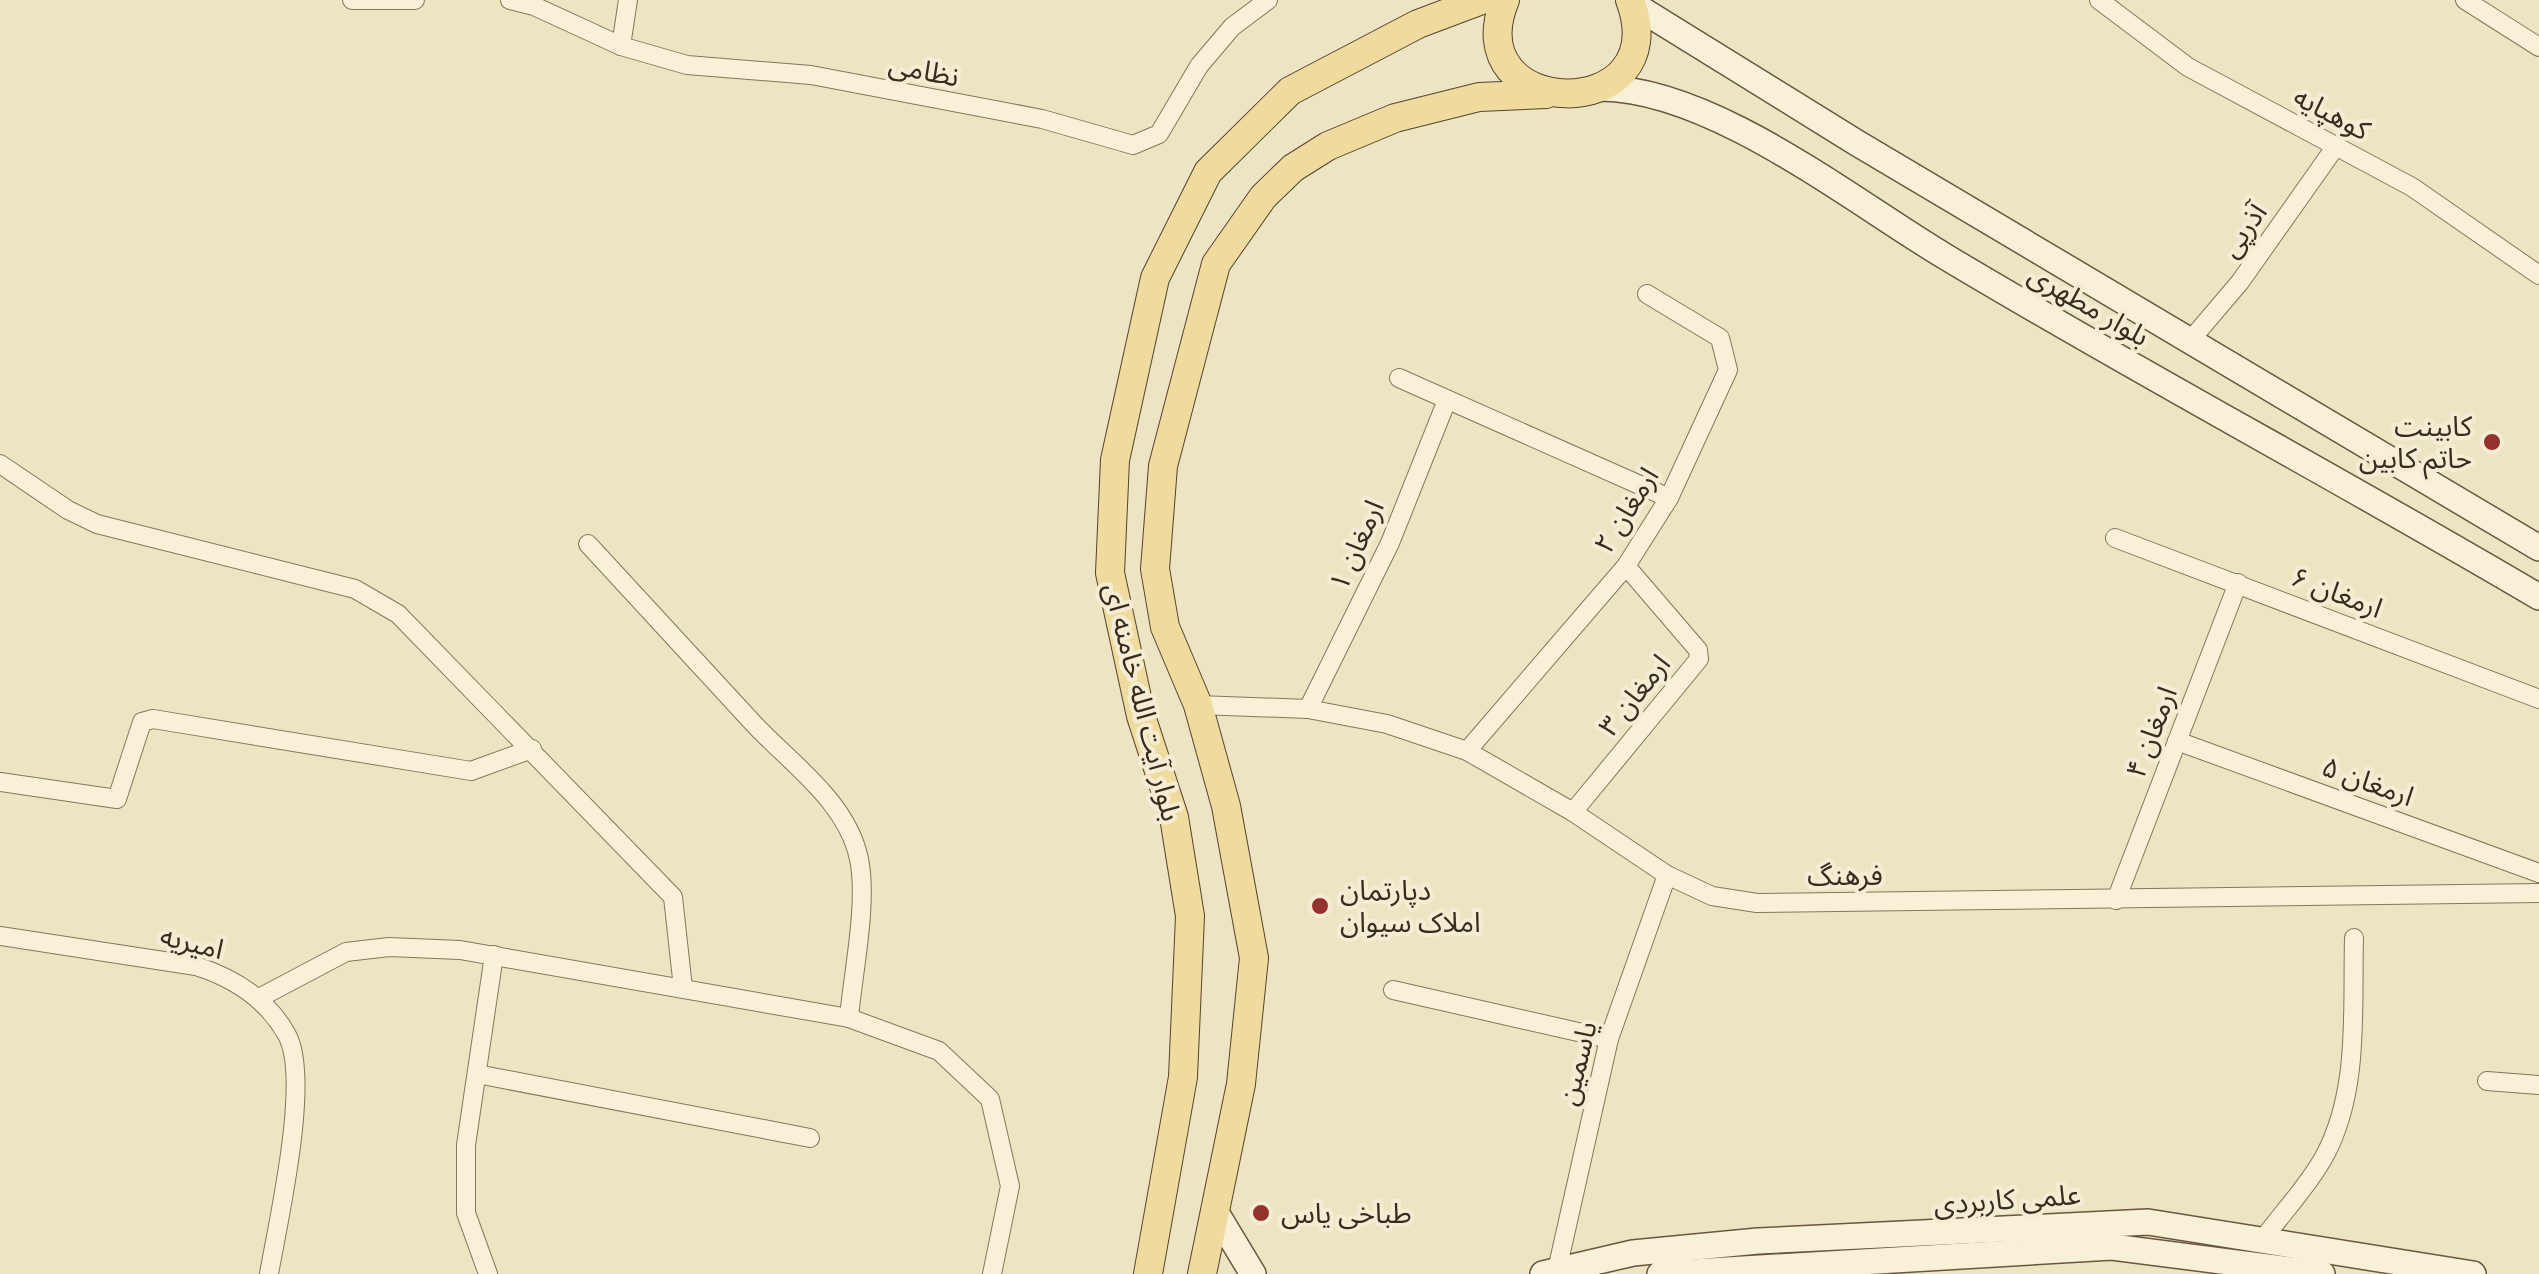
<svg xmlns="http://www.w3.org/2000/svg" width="2539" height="1274" viewBox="0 0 2539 1274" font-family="'Source Serif 4','Noto Sans Arabic',serif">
<rect width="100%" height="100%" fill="#ede4c4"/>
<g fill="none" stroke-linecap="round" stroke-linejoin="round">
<g stroke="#87755b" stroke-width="20">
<g id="street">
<path d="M 352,0 L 415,0"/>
<path d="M 510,0 L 534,6 L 621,46 L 687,65 L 811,75 L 1042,119 L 1133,145 L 1159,134 L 1199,66 L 1232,27 L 1268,0"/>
<path d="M 2099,0 L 2188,67 L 2412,187 L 2539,275"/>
<path d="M 2465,0 L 2539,47"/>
<path d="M 621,46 L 628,0"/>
<path d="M 2189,342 L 2240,282 L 2336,146"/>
<path d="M 1399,378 L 1669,498"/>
<path d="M 0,464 L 68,510 L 97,524 L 355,589 L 398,614 L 673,897 L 683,988"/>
<path d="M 2115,538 L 2539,699"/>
<path d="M 588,544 C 643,603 698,663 753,723 C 790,763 847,801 859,859 C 868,903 853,972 849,1018"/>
<path d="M 1198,705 L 1308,709 L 1387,724 L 1467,751 L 1573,812 L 1667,875 L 1712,896 L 1757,903 L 2539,893"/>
<path d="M 1308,709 L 1390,543 L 1447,400"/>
<path d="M 2177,741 L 2539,873"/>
<path d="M 1467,751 L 1626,566 L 1669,498 L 1728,370 L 1720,338 L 1647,294"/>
<path d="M 0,782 L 117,799 L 142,722 L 153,719 L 471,771 L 532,749"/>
<path d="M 1573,812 L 1699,659 L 1698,650 L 1626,566"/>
<path d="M 2116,900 L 2238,583"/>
<path d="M 0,936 L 196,966 C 234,978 267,999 287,1035 C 311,1079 278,1222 269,1274"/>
<path d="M 1393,990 L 1609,1039"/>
<path d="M 259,998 L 346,952 L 389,947 L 460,950 L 849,1018 L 939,1051 L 990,1099 L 1010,1186 L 992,1274"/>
<path d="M 477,1074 L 810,1138"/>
<path d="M 2487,1081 L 2539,1085"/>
<path d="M 2264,1238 C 2283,1212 2308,1186 2324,1157 C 2360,1091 2352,1011 2354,938"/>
<path d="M 1557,1270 L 1609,1039 L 1667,875"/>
<path d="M 488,1274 L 466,1213 L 466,1145 L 494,955"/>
</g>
</g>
<g stroke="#69563e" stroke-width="28">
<g id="secondary">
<path d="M 1631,3 L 1857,143 L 2539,548"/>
<path d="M 1601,88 C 1713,89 1852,201 1946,257 C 2141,374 2343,481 2539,597"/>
<path d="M 1215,1211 L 1253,1274"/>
<path d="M 1543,1274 L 1633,1253 L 1758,1241 L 2148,1222 L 2473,1274"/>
<path d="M 1660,1274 L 2112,1247 L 2322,1274"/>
</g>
</g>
<g stroke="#55432f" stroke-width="30">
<g id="primary">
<path d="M 1505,0 C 1455,122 1677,127 1630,0"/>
<path d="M 1148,1274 L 1183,1077 L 1190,916 L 1174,817 L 1141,716 L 1110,573 L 1115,460 L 1155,278 L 1208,172 L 1290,91 L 1418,24 L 1482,0"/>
<path d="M 1202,1274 L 1241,1084 L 1254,958 L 1226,806 L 1198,705 L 1165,627 L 1155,569 L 1163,466 L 1216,264 L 1263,197 L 1293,168 L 1328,146 L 1395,118 L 1479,97 L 1546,94"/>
</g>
</g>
<use href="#street" stroke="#f8f0d7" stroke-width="18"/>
<use href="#secondary" stroke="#f8f0d7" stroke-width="25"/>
<use href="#primary" stroke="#efdb9d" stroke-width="28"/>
</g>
<g fill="#94332d" stroke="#f4edd3" stroke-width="4">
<circle cx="2492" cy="442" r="10"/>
<circle cx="1320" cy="906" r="10"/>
<circle cx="1261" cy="1213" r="10"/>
</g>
<g text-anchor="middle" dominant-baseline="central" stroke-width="8" stroke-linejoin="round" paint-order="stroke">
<g font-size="28" fill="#372c1e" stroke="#f4edd3">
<text transform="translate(924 70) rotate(11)">نظامی</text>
<text transform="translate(2332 113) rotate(28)">کوهپایه</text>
<text transform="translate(2243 230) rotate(-55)">آذرپی</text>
<text transform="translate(2089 305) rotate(30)">بلوار مطهری</text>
<text transform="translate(1626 510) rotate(-58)">ارمغان ۲</text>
<text transform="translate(1356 545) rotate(-66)">ارمغان ۱</text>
<text transform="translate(2337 592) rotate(21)">ارمغان ۶</text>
<text transform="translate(1634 695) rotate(-51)">ارمغان ۳</text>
<text transform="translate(1143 702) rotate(76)">بلوار آیت الله خامنه ای</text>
<text transform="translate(2151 732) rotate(-69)">ارمغان ۴</text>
<text transform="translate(2368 781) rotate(20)">ارمغان ۵</text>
<text x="1845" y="875">فرهنگ</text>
<text transform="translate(192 942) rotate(14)">امیریه</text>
<text transform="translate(1577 1063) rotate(-76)">یاسمین</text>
<text transform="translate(2007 1199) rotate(-4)">علمی کاربردی</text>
</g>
<g font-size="28" fill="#372c1e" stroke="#f4edd3" text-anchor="start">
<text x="2472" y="426" text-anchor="end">کابینت<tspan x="2472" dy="32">حاتم کابین</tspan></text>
<text x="1340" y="890">دپارتمان<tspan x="1340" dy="32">املاک سیوان</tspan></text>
<text x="1281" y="1213">طباخی یاس</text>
</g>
</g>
</svg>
